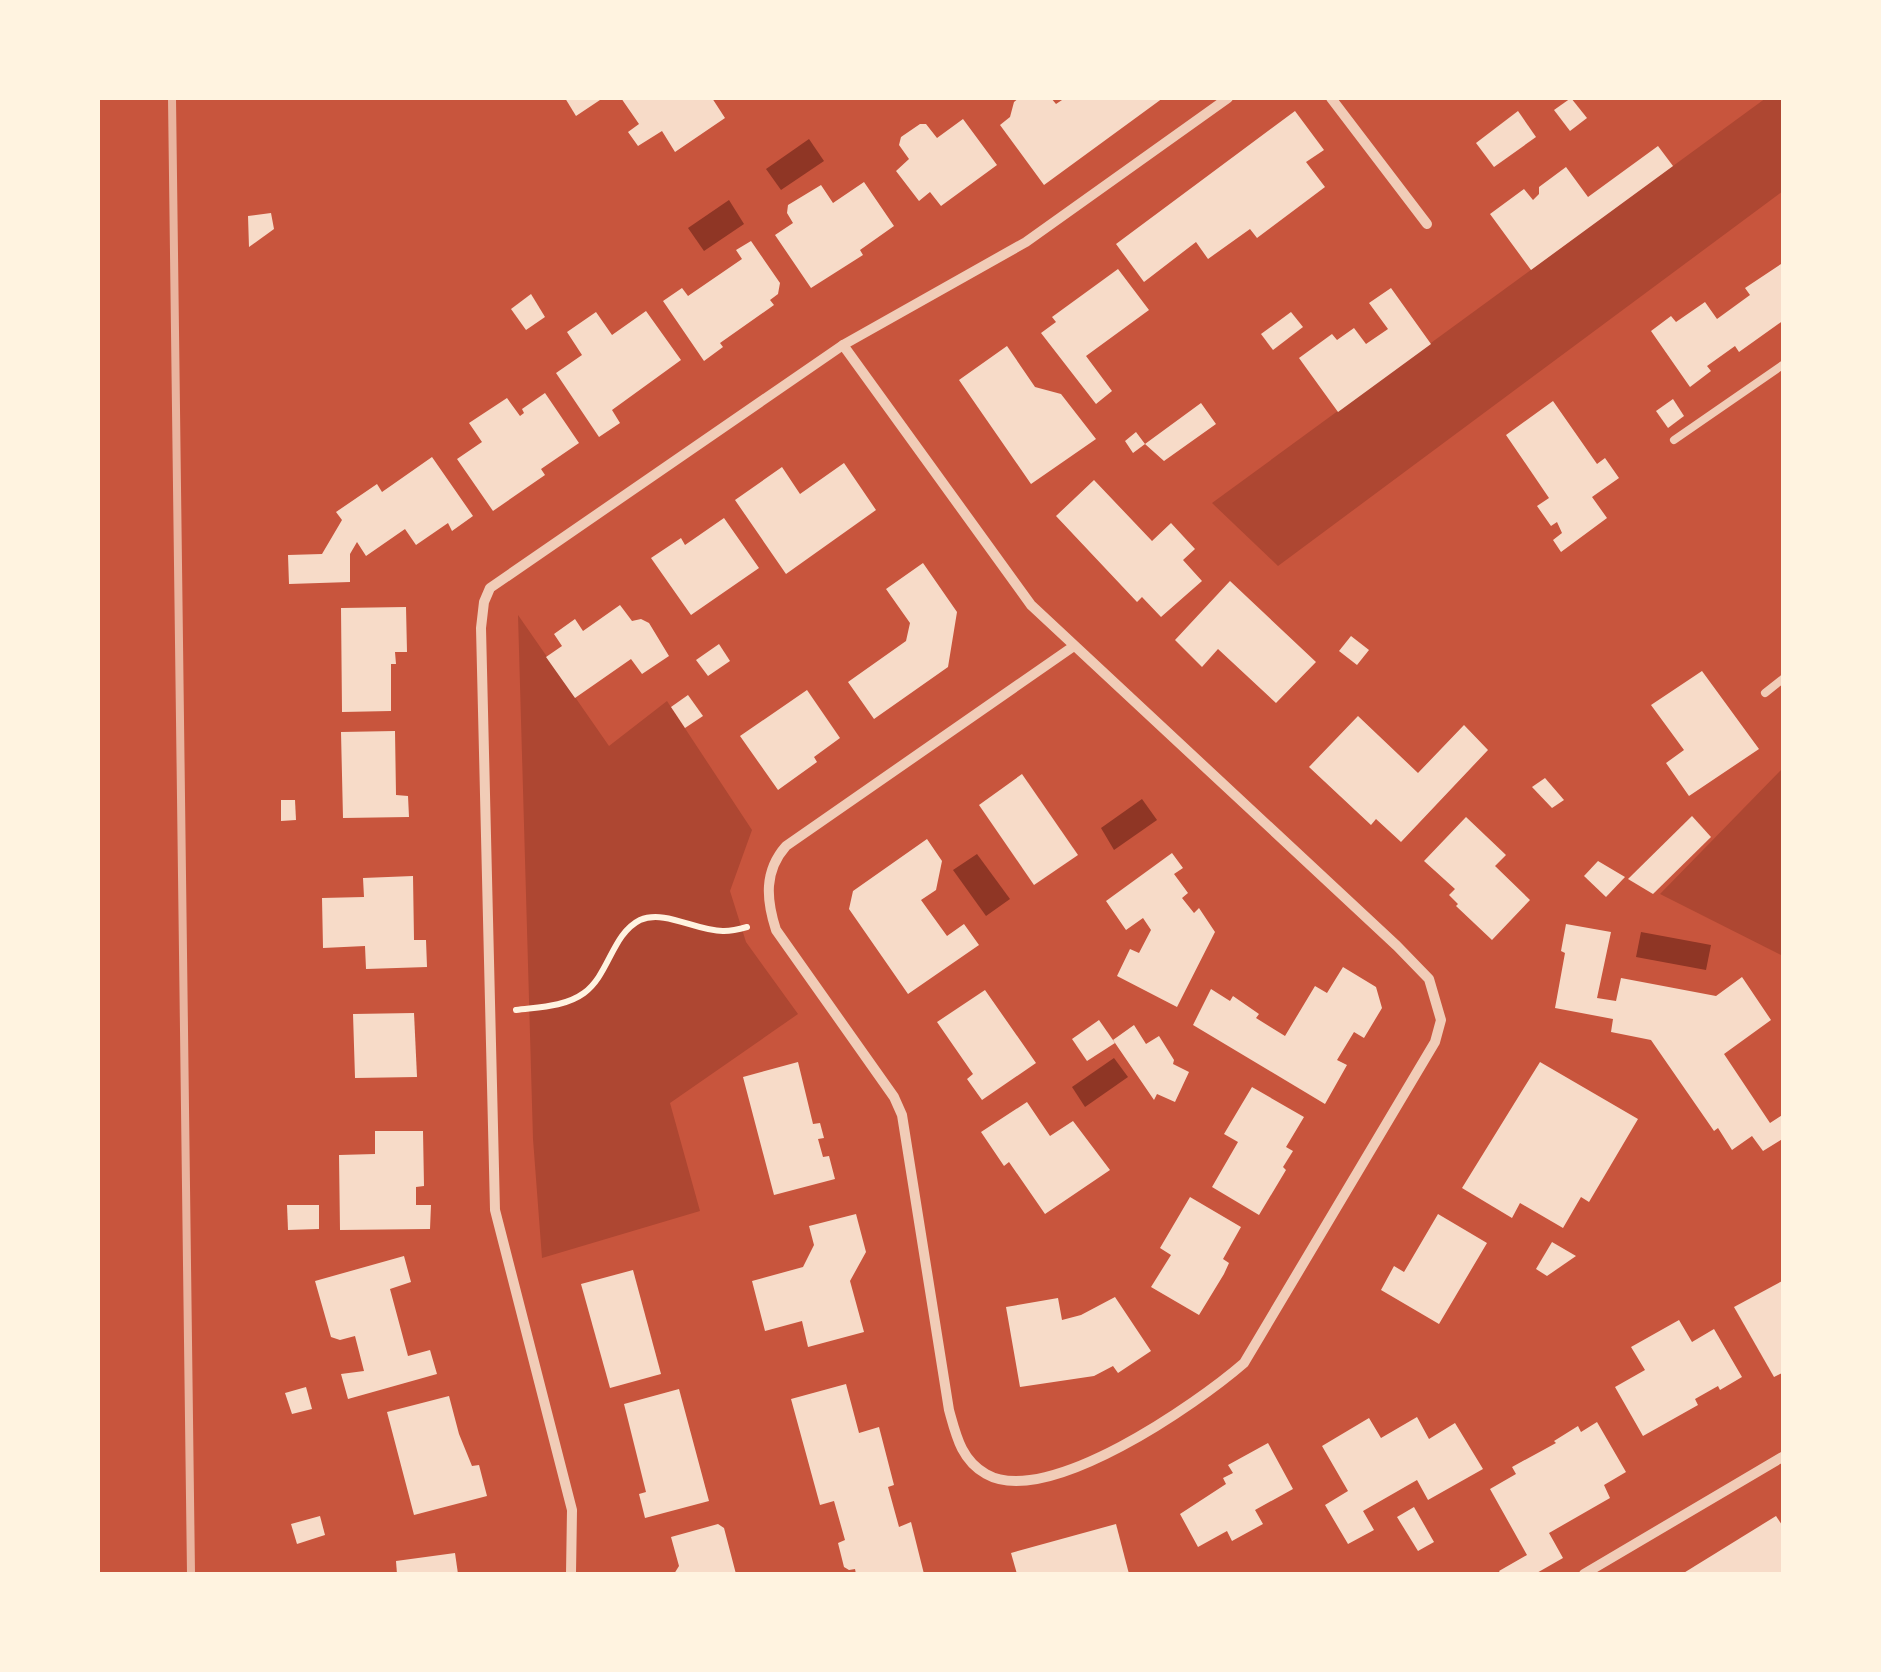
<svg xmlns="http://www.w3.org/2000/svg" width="1881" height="1672" viewBox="0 0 1881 1672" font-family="Quicksand,sans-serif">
<rect width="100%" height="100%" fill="#c8553d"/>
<g fill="#ae4732">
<path d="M 1766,98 L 1783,98 L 1783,191 L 1278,566 L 1212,503 Z"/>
<path d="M 518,615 L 609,746 L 667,701 L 752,830 L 730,891 L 746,942 L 798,1014 L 670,1103 L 700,1211 L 542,1258 L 533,1139 Z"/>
<path d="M 1783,768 L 1783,956 L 1660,894 Z"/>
</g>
<g fill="#8f3625">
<path d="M 809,139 L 824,161 L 781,190 L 766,169 Z"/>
<path d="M 729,200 L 744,224 L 704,251 L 688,228 Z"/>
<path d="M 1142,799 L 1157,820 L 1114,850 L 1101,828 Z"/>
<path d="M 977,854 L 1010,899 L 986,916 L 953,870 Z"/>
<path d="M 1641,932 L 1711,945 L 1706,970 L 1636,957 Z"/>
<path d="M 1114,1058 L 1128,1077 L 1085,1107 L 1072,1087 Z"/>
</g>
<g fill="#f7dbc8">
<path d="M 565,98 L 603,98 L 576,116 Z"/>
<path d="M 621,98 L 712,98 L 725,118 L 675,152 L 662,131 L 638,146 L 628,132 L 639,124 Z"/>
<path d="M 1019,98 L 1051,98 L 1056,104 L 1065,98 L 1163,98 L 1044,185 L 1000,125 L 1010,117 L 1014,102 Z"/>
<path d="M 1571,98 L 1587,118 L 1570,131 L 1554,110 Z"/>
<path d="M 1295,111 L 1324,150 L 1306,162 L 1325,187 L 1257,238 L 1250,229 L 1208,259 L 1196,242 L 1144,282 L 1116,244 Z"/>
<path d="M 1518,111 L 1536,137 L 1494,167 L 1476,143 Z"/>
<path d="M 963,119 L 997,165 L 941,206 L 930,192 L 919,201 L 896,171 L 909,159 L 899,145 L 901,137 L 920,124 L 926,124 L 937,138 Z"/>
<path d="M 1658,146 L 1673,166 L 1531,270 L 1490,214 L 1524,189 L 1533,200 L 1539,194 L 1539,187 L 1566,167 L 1588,197 Z"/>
<path d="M 864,182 L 894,226 L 860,250 L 863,255 L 811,288 L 775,235 L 793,223 L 787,213 L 788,205 L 821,185 L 833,203 Z"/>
<path d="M 271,213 L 274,229 L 249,247 L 248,216 Z"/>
<path d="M 751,241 L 780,283 L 778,294 L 770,300 L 774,305 L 720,343 L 723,347 L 704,361 L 663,301 L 682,288 L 688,296 L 742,259 L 736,250 Z"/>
<path d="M 1784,262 L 1784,320 L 1739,352 L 1735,346 L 1707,366 L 1711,371 L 1690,387 L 1651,331 L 1671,316 L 1676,322 L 1705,302 L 1717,319 L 1750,295 L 1745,288 Z"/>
<path d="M 1118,269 L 1149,310 L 1086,356 L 1112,391 L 1096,404 L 1041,333 L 1056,322 L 1052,317 Z"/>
<path d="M 1391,288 L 1431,344 L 1338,412 L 1299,358 L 1332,334 L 1337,340 L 1354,328 L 1366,344 L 1388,329 L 1369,303 Z"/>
<path d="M 531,294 L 545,317 L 526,330 L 511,309 Z"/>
<path d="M 646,311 L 681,360 L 612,410 L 620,423 L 599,437 L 556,373 L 582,355 L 567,332 L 596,312 L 612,335 Z"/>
<path d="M 1291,312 L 1303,327 L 1273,350 L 1261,334 Z"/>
<path d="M 1007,346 L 1035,387 L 1061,394 L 1096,439 L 1031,484 L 959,380 Z"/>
<path d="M 545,393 L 579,443 L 541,469 L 545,475 L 493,511 L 457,459 L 482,442 L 469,423 L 507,398 L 520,416 L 524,413 L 522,409 Z"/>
<path d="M 1673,399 L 1684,416 L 1668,428 L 1656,411 Z"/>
<path d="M 1553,401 L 1597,464 L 1605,458 L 1619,478 L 1592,497 L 1607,518 L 1561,552 L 1553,540 L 1562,533 L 1557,522 L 1551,526 L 1537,506 L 1549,498 L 1506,435 Z"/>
<path d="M 1201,403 L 1216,424 L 1164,461 L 1145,444 L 1133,453 L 1125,441 L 1136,432 L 1145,444 Z"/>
<path d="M 432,457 L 473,516 L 452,531 L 448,523 L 416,545 L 405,529 L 366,556 L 357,542 L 350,554 L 350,582 L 289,584 L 288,555 L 322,554 L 342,520 L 336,512 L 377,484 L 382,492 Z"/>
<path d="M 844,463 L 876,510 L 786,574 L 735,500 L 782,467 L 800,494 Z"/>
<path d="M 1094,480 L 1152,541 L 1171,523 L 1195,549 L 1183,560 L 1202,581 L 1161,617 L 1142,597 L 1137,602 L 1056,516 Z"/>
<path d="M 724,518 L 759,568 L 691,615 L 651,558 L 681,538 L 685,545 Z"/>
<path d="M 923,563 L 957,612 L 948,667 L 874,719 L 848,682 L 906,641 L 910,623 L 886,589 Z"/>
<path d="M 1230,581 L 1316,662 L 1276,703 L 1218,649 L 1202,667 L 1175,640 Z"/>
<path d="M 620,605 L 632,621 L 641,619 L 649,623 L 669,656 L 642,674 L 631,659 L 575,698 L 546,657 L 562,646 L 554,634 L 575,619 L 583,631 Z"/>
<path d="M 406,607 L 407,652 L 395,652 L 396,664 L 391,664 L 391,711 L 342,712 L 341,608 Z"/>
<path d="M 1351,636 L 1369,650 L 1357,665 L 1339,651 Z"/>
<path d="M 719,644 L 730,661 L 708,676 L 696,660 Z"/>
<path d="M 1702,671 L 1759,749 L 1689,796 L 1666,763 L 1684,750 L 1651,705 Z"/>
<path d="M 807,690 L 840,738 L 814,757 L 817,762 L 778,790 L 740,736 Z"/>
<path d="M 688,695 L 703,716 L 685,728 L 671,707 Z"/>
<path d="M 1358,716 L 1418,773 L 1464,725 L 1488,750 L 1401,842 L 1376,819 L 1371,825 L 1309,767 Z"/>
<path d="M 395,731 L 396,795 L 408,796 L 409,817 L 343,818 L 341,732 Z"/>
<path d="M 1022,774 L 1078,855 L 1034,885 L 979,805 Z"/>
<path d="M 1545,778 L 1564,800 L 1552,808 L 1532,787 Z"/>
<path d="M 281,800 L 295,800 L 296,820 L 281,821 Z"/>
<path d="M 1692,816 L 1711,837 L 1653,894 L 1628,879 Z"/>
<path d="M 1466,817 L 1506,855 L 1495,866 L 1530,900 L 1492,940 L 1456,906 L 1458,904 L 1449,895 L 1455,889 L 1424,861 Z"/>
<path d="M 927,839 L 942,861 L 936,890 L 921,900 L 947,936 L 964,924 L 979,945 L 908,994 L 849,909 L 853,891 Z"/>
<path d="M 1172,853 L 1183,868 L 1174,874 L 1188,893 L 1182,898 L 1194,913 L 1199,908 L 1215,932 L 1177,1007 L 1117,976 L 1130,949 L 1139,953 L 1151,930 L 1143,918 L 1126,930 L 1106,901 Z"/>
<path d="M 1598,861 L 1625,877 L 1606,897 L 1584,876 Z"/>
<path d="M 413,876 L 414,940 L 426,940 L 427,967 L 366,969 L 365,946 L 323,948 L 322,898 L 364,897 L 363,878 Z"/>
<path d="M 1566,924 L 1611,932 L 1597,998 L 1616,1001 L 1621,978 L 1716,996 L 1742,977 L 1771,1020 L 1724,1054 L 1770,1123 L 1784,1114 L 1784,1138 L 1763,1151 L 1752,1136 L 1732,1150 L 1718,1128 L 1714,1131 L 1651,1040 L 1611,1032 L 1613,1019 L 1555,1008 L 1565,953 L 1561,951 Z"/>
<path d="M 1343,967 L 1376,987 L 1382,1008 L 1364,1038 L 1354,1032 L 1337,1060 L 1347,1065 L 1325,1104 L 1193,1025 L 1211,989 L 1230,1001 L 1233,996 L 1259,1014 L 1256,1018 L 1285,1036 L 1315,986 L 1327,993 Z"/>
<path d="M 985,990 L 1036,1063 L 982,1100 L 967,1079 L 973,1074 L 937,1022 Z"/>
<path d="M 414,1013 L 417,1077 L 355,1078 L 353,1014 Z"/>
<path d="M 1099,1020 L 1115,1043 L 1087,1061 L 1072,1039 Z"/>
<path d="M 1134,1025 L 1146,1044 L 1159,1036 L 1174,1060 L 1173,1064 L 1189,1072 L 1175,1102 L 1157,1094 L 1154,1100 L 1113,1040 Z"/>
<path d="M 798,1062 L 813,1124 L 820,1123 L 824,1138 L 818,1139 L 823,1157 L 829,1156 L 835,1179 L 774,1195 L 743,1077 Z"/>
<path d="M 1540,1062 L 1638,1119 L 1589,1202 L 1581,1197 L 1563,1228 L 1520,1203 L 1512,1218 L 1462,1188 Z"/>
<path d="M 1252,1087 L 1304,1117 L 1286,1147 L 1293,1151 L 1283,1167 L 1286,1170 L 1259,1215 L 1212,1187 L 1238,1142 L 1224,1134 Z"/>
<path d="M 1027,1102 L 1050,1136 L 1073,1121 L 1110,1170 L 1045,1214 L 1009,1162 L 1004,1166 L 981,1132 Z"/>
<path d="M 375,1131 L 423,1131 L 424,1186 L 416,1187 L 416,1205 L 431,1205 L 430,1229 L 340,1230 L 339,1155 L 375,1154 Z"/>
<path d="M 1190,1197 L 1241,1227 L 1223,1259 L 1229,1263 L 1224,1274 L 1199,1315 L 1151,1287 L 1171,1255 L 1160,1248 Z"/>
<path d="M 287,1205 L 319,1205 L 319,1229 L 288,1230 Z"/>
<path d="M 856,1214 L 866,1252 L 850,1281 L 864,1332 L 808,1347 L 802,1321 L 765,1331 L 752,1281 L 803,1267 L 814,1245 L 809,1226 Z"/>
<path d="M 1438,1214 L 1487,1243 L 1439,1324 L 1381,1290 L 1394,1266 L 1404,1272 Z"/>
<path d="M 1552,1242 L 1576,1256 L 1547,1276 L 1536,1269 Z"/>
<path d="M 404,1256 L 411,1282 L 390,1289 L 408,1356 L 430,1350 L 437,1374 L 348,1399 L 341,1374 L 364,1371 L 355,1336 L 340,1340 L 331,1337 L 315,1281 Z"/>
<path d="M 633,1270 L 661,1374 L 610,1388 L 581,1284 Z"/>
<path d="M 1784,1280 L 1784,1372 L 1774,1377 L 1734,1307 Z"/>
<path d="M 1115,1297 L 1151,1351 L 1118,1373 L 1113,1366 L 1094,1376 L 1020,1387 L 1006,1307 L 1058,1298 L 1062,1320 L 1081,1315 Z"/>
<path d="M 1679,1320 L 1692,1342 L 1714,1329 L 1742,1377 L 1720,1390 L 1718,1386 L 1695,1399 L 1698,1405 L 1643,1436 L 1615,1387 L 1645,1370 L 1631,1347 Z"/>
<path d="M 846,1384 L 859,1433 L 879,1427 L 894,1485 L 888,1487 L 899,1527 L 911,1522 L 924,1574 L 856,1574 L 855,1569 L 849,1570 L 844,1567 L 838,1543 L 845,1540 L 834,1501 L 820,1505 L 791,1399 Z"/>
<path d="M 306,1387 L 312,1409 L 292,1414 L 285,1393 Z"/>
<path d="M 679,1389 L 709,1501 L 645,1518 L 639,1494 L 646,1492 L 624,1404 Z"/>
<path d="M 449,1396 L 459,1434 L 472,1466 L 479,1465 L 487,1496 L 414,1515 L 387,1412 Z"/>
<path d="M 1417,1417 L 1429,1439 L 1455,1423 L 1483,1469 L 1428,1500 L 1417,1480 L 1363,1511 L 1374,1530 L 1348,1544 L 1325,1505 L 1348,1491 L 1322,1446 L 1369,1418 L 1381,1438 Z"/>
<path d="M 1597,1422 L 1626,1472 L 1604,1485 L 1610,1498 L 1549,1533 L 1563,1558 L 1535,1574 L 1501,1574 L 1499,1571 L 1527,1555 L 1490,1489 L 1516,1474 L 1512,1467 L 1556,1443 L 1554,1441 L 1578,1426 L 1581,1432 Z"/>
<path d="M 1268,1443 L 1293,1489 L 1255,1510 L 1263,1524 L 1232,1541 L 1227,1531 L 1198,1547 L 1180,1514 L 1226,1484 L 1223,1478 L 1233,1473 L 1228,1465 Z"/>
<path d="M 1414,1507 L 1434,1542 L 1418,1551 L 1397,1517 Z"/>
<path d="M 320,1516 L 325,1535 L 297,1544 L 291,1524 Z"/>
<path d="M 1776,1516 L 1784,1528 L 1784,1574 L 1682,1574 Z"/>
<path d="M 718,1524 L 724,1528 L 736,1574 L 674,1574 L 679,1566 L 671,1537 Z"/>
<path d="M 1116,1524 L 1129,1574 L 1017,1574 L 1011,1553 Z"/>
<path d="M 455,1553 L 458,1574 L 397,1574 L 396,1561 Z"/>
</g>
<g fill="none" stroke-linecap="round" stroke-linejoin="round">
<path stroke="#fff3e0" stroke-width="6" d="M 516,1010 C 538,1007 565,1007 584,993 C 609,975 612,934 640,920 C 665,909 698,932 724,931 C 732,931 740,929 747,927"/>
<g stroke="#f1ccb7" stroke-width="8">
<path d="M 1674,440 L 1784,364"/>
<path d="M 1765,693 L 1784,678"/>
</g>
<g stroke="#f1ccb7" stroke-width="10">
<path d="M 1331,98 L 1427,224"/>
<path d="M 843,345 L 1031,605 L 1397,946 L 1429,979 L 1441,1020 L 1435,1042 L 1244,1363 C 1198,1403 1047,1509 986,1474 C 961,1460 956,1435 949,1410 L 902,1115 L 894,1097 L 776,930 C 766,899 764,871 786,846 L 1074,646"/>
<path d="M 571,1574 L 572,1510 L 495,1210 L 481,628 L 484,602 L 490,588 L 843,345 L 1026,242 L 1228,98"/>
<path d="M 1584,1574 L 1784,1456"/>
</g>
<path stroke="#e9b49f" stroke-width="8" d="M 172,98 L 191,1574"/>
</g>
<rect width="1881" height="1672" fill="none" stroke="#fff3e0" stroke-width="200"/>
</svg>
